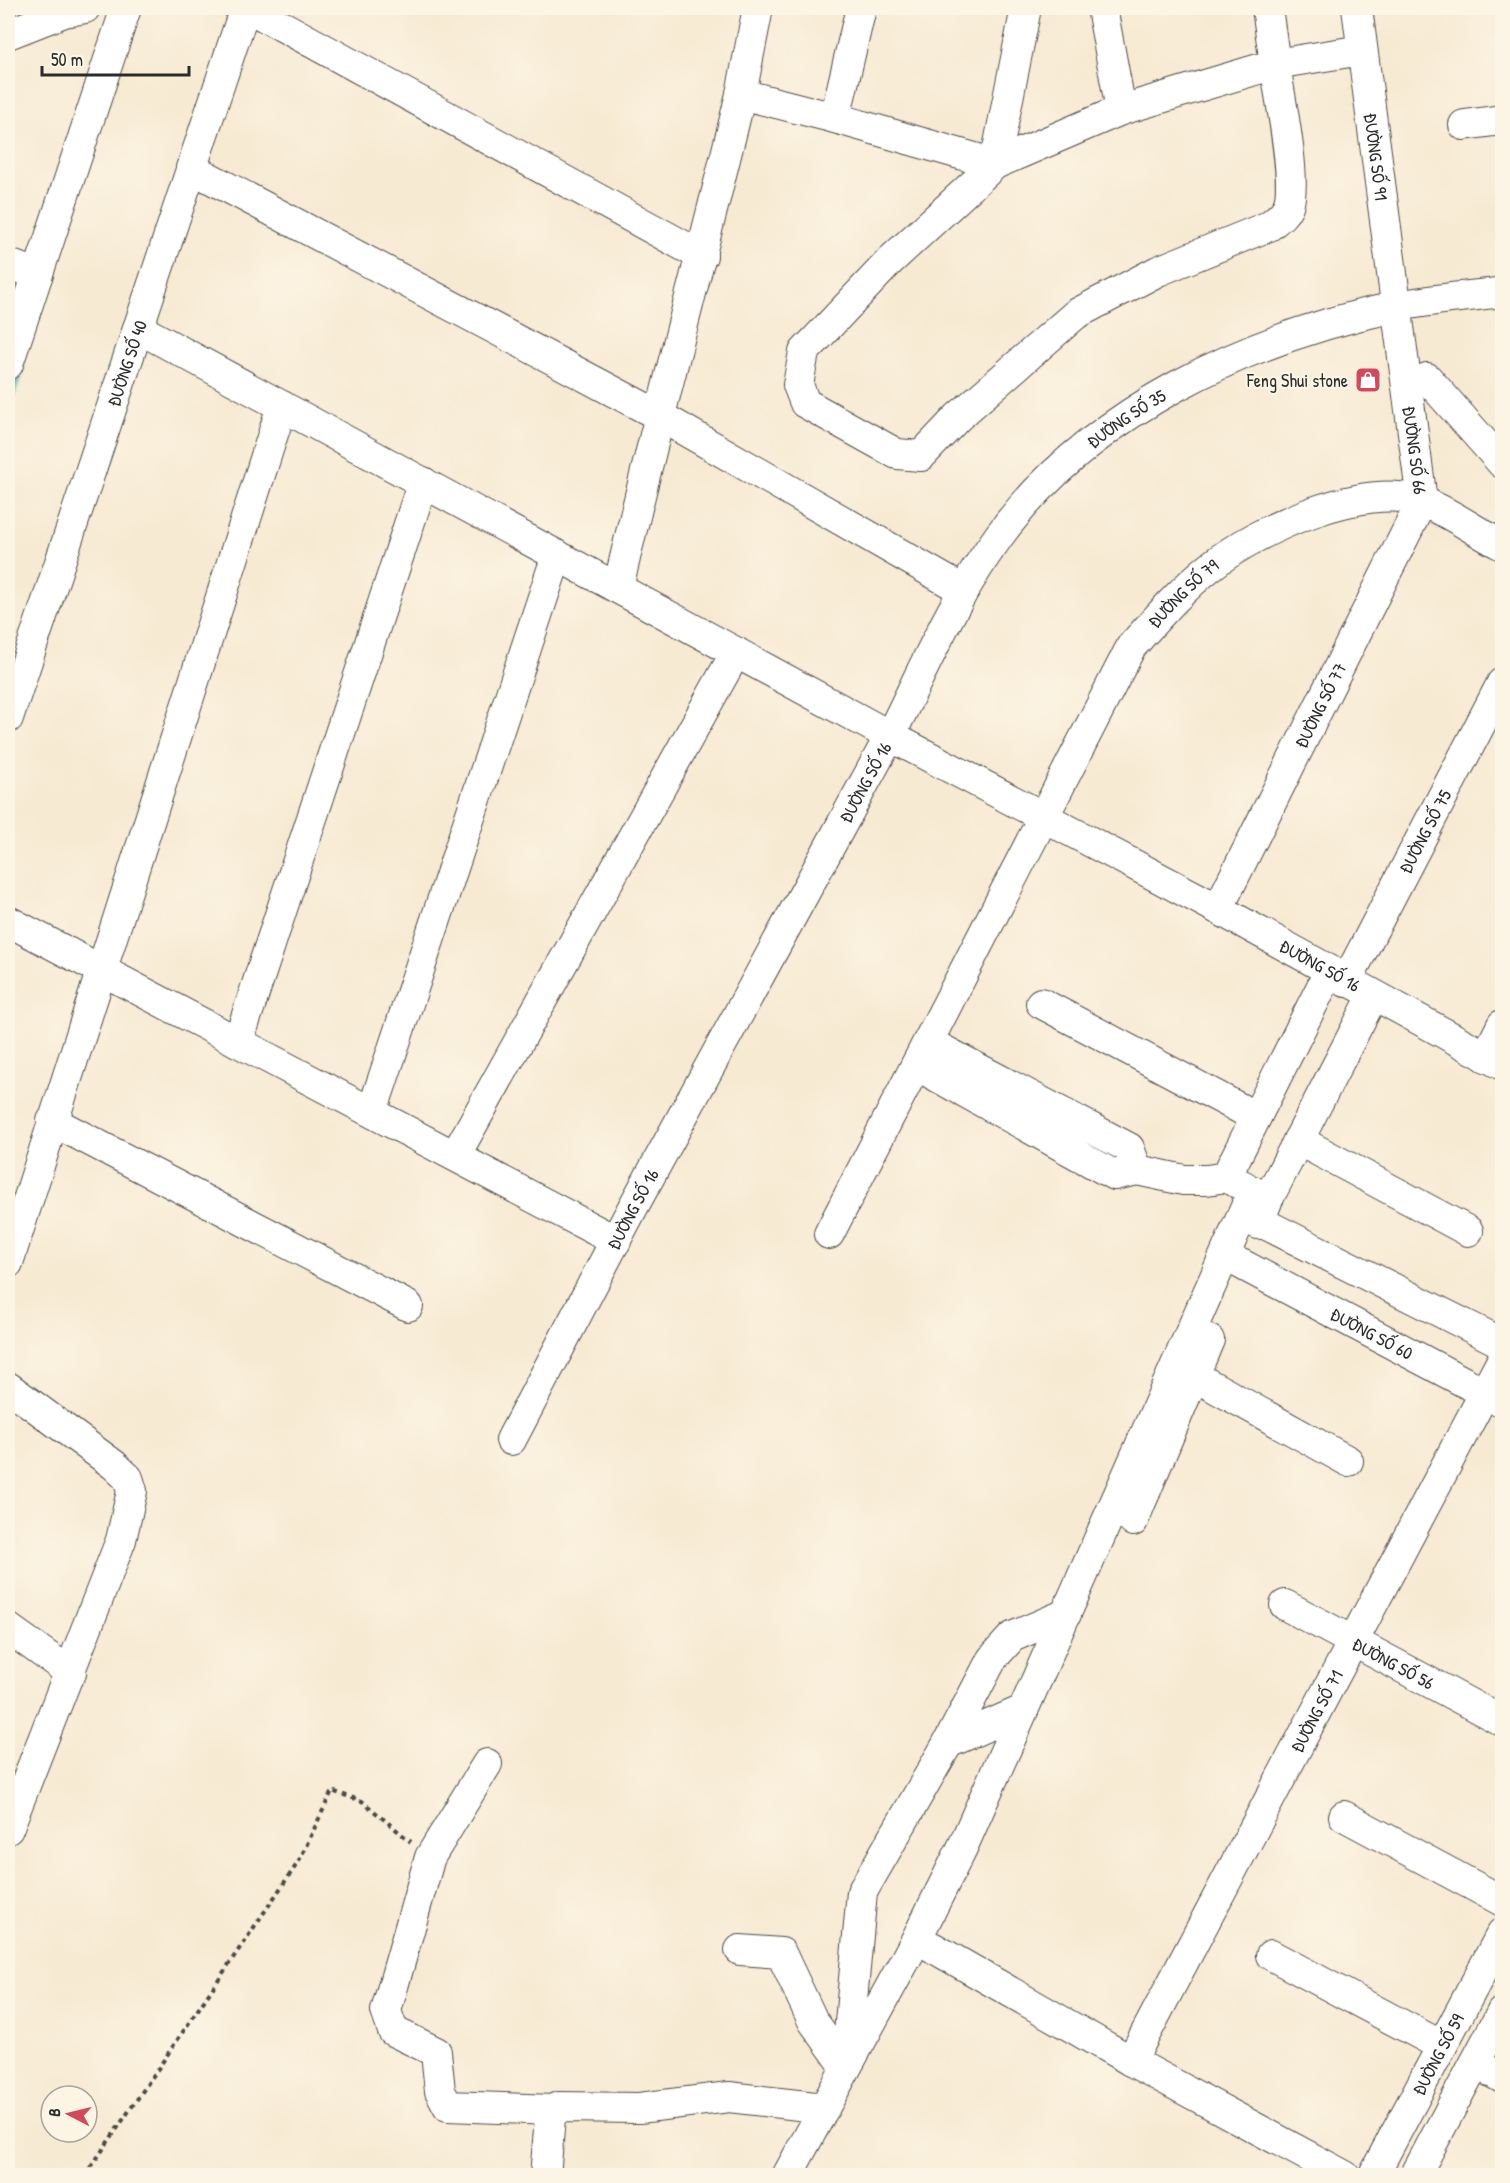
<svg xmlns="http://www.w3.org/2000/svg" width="1510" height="2183" viewBox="0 0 1510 2183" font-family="'Patrick Hand',sans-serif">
<rect width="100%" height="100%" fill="#fcf5e5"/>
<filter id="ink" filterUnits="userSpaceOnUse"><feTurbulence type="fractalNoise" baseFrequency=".0167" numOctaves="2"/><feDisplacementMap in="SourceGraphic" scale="12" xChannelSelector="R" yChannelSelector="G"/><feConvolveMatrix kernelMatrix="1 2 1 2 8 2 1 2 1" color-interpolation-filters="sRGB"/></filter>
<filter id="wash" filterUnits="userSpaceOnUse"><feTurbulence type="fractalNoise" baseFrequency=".008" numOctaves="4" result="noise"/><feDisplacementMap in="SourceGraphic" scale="24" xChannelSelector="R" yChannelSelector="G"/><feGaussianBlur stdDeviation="1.35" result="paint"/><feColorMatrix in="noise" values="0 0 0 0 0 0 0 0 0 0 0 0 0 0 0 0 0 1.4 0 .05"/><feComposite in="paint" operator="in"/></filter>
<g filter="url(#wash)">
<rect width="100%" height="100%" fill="#f7ead3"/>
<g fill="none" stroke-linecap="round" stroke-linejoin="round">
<path stroke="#3eafb7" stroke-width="6" d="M 8,408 L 22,365"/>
</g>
</g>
<g filter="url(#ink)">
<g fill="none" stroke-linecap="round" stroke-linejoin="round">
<g stroke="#4a4844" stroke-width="32">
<g id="minor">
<path d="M 249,8 L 702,256"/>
<path d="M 1102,8 L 1121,110"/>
<path d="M 1267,8 L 1275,64 L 1362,50"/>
<path id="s1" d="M 1357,8 L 1422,501"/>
<path d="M 8,34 L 64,12 L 85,8"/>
<path d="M 1275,64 C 1279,94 1298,181 1288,206 C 1284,215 1276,220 1269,226 L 1158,271 L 1076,314 L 958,417 L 921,456 L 897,454 L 805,403 L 798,385 L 804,352 L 891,260 L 995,164 L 1121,110 Z"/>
<path d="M 741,94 L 758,8"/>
<path d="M 835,118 L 995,164 L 1026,8"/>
<path d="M 1464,125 L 1502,120"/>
<path d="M 191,168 L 658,415 L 963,590"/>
<path d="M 8,264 L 38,274"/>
<path id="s2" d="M 138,328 L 890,736 C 924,668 954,597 999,536 C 1090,412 1247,338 1395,307 C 1430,299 1467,297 1502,292"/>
<path d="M 8,364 L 126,8"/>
<path d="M 1427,378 L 1502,463"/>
<path d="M 618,588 C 656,423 701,259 741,94 L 835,118 L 861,8"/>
<path id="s3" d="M 8,718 L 245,8"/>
<path id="s4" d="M 1218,909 L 1422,501"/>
<path d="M 8,921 L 616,1241"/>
<path id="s5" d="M 1346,982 L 1502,683"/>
<path d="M 1041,1003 L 1256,1117"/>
<path d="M 238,1042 L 423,482"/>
<path d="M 1486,1057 L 1502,1025"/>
<path d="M 916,1065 L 1114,1175 L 1137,1170 L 1129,1148 L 928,1042"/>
<path d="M 372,1112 L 557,555"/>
<path d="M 52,1121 L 408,1306"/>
<path d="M 1298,1140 L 1468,1231"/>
<path d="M 455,1156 L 736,652"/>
<path d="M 1137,1170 L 1184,1180 L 1207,1180 L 1226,1177 L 1244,1186"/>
<path d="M 1226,1177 L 1329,972"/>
<path d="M 1259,1221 L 1502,1343"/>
<path d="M 1258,1224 L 1268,1199 L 1373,996"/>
<path id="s6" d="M 829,1234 L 1131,647 C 1157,618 1181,590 1211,566 C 1256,530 1365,480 1423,502 C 1450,512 1476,532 1502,545"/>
<path d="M 8,1263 L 282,406"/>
<path id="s7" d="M 1241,1264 L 1502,1402"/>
<path d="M 1194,1376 L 1348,1461"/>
<path d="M 8,1387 L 114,1465 L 128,1478 L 132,1491 L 121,1540 L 8,1829"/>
<path id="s8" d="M 511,1440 L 632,1209 L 890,736 L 1218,909 L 1502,1065"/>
<path d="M 1133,1521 L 1209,1340"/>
<path id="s9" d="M 1285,1605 L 1502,1721"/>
<path d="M 8,1628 L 71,1673"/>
<path d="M 948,1743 L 992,1659 L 1012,1637 L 1066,1614"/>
<path d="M 487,1764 L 430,1857 L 386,2011 L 393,2031 L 436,2052 L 440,2091 L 448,2106 L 553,2110"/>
<path d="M 1344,1816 L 1502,1901"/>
<path d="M 932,1947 L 1131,2061 L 1345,2176"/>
<path d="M 740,1950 L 781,1953 L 813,2021 L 846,2067"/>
<path d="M 1271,1955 L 1442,2046"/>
<path d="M 847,2055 L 862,1892 L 948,1743 L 1023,1710"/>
<path id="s10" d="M 1131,2061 L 1502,1360"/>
<path d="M 1475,2063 L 1502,2078"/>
<path d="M 545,2176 L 550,2118 L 553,2110 L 558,2107 L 639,2108 L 729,2097 L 824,2108"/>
<path d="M 787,2176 L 915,1942 L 963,1846 L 1253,1191"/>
<path id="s11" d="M 1373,2176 L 1502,1933"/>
<path d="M 1415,2176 L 1502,2012"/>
</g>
</g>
<path stroke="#4a4844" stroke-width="4" stroke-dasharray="4.5 4.5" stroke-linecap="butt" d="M 90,2176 L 91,2167 L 299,1861 L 332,1791 L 362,1801 L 411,1842"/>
<use href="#minor" stroke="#fff" stroke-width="30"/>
</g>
</g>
<defs>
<g id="shop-square" transform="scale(1.35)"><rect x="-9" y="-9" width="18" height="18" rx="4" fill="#d1495b" stroke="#fcf5e5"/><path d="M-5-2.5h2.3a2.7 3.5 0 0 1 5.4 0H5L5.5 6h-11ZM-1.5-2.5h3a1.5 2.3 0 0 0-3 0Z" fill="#fff"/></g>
</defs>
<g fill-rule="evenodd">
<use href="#shop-square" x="1368" y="380"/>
</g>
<g text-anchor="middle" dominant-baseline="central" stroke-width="4.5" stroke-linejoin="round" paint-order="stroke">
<g font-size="18" fill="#2b2b2b" stroke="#fcf5e5">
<text stroke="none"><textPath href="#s1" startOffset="150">ĐƯỜNG SỐ 91</textPath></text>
<text stroke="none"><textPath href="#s3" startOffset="374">ĐƯỜNG SỐ 40</textPath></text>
<text stroke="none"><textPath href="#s2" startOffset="1258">ĐƯỜNG SỐ 35</textPath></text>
<text stroke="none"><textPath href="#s1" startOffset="446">ĐƯỜNG SỐ 66</textPath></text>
<text stroke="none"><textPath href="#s6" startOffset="735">ĐƯỜNG SỐ 79</textPath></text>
<text stroke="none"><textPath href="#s4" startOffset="228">ĐƯỜNG SỐ 77</textPath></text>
<text stroke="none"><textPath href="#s8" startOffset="747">ĐƯỜNG SỐ 16</textPath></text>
<text stroke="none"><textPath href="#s5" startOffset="170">ĐƯỜNG SỐ 75</textPath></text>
<text stroke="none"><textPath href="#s8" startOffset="1287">ĐƯỜNG SỐ 16</textPath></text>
<text stroke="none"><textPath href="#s8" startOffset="261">ĐƯỜNG SỐ 16</textPath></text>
<text stroke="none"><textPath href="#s7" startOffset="148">ĐƯỜNG SỐ 60</textPath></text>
<text stroke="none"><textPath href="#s9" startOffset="123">ĐƯỜNG SỐ 56</textPath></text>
<text stroke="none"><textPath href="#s10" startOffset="396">ĐƯỜNG SỐ 71</textPath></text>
<text stroke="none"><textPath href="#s11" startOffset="138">ĐƯỜNG SỐ 59</textPath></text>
</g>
<g font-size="18" fill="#2b2b2b" stroke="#fcf5e5" text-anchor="end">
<text x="1348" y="380">Feng Shui stone</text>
</g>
</g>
<rect width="1510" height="2183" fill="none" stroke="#fcf5e5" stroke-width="30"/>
<g transform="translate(69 2114) rotate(277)"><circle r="28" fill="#fcf5e5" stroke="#a8a49b" stroke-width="1.5"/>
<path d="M0-4.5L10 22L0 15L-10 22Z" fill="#d1495b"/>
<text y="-9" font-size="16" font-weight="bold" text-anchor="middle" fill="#2b2b2b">B</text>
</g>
<path d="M42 66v9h147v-9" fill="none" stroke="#2b2b2b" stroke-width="3"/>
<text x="51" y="66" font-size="18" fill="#2b2b2b" stroke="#fcf5e5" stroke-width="4.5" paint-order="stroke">50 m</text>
</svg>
